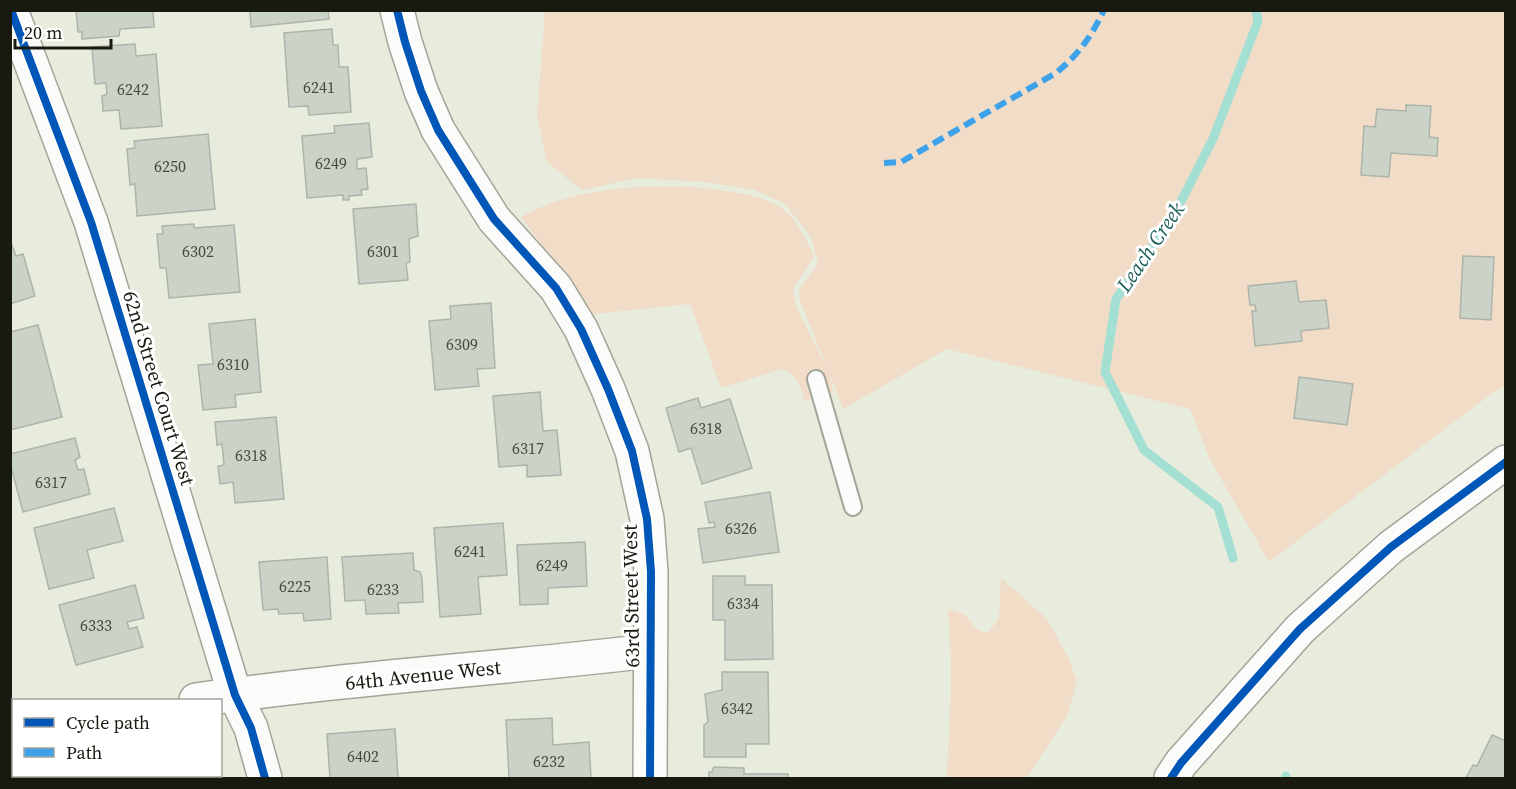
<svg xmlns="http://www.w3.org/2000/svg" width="1516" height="789" viewBox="0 0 1516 789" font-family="'Source Serif 4',serif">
<rect width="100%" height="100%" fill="#e7ecdc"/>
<g fill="#f0dcc7">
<path d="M 545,11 L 1505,11 L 1505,386 L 1491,394 L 1269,562 L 1209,458 L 1190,409 L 947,349 L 843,409 L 830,375 L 833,392 L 805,401 C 801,387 797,374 782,369 L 721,388 L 690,304 L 593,314 L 521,217 C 579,184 668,181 733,192 C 750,195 771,199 784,210 C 799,223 806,240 814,256 L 793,289 L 796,306 L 828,371 L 799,298 L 800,288 L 818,264 L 811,237 L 785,204 L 755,190 L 707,182 L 637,178 L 582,190 L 547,162 L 537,115 Z"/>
<path d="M 1001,578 L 1047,619 L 1069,659 L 1077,681 L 1067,716 L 1027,778 L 946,778 C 951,722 953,665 948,609 L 964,614 L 978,630 L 988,633 L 999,618 Z"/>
</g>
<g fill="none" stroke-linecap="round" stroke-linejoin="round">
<g stroke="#a4dfd4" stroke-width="9">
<path d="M 1233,558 L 1218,507 L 1144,450 L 1105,372 L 1116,299 L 1174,215 L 1213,139 L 1258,21 L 1256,10"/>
<path d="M 1286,776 L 1286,778"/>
</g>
</g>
<g fill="#cbd3c8" stroke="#adb4aa" stroke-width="1.5">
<path d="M 76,10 L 153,10 L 154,27 L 120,29 L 119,36 L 82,39 L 82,32 L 78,32 Z"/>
<path d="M 250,10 L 328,10 L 329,19 L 251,27 Z"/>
<path d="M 332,29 L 333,45 L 338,45 L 339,67 L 348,67 L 351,112 L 309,115 L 308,106 L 289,107 L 284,33 Z"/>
<path d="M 135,44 L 136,56 L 156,54 L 162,126 L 121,129 L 119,110 L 103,111 L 102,96 L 107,94 L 106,83 L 95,84 L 92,47 Z"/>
<path d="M 1406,105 L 1431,106 L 1429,137 L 1438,138 L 1437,156 L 1391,153 L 1389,177 L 1361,175 L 1364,126 L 1375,127 L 1377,109 L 1406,111 Z"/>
<path d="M 369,123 L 372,157 L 357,159 L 357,169 L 366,168 L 368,189 L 361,190 L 362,195 L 349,196 L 349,200 L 343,200 L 343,195 L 307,198 L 302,136 L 335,133 L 334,126 Z"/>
<path d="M 208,134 L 215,209 L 137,216 L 135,184 L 130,185 L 127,149 L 135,148 L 134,141 Z"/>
<path d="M 416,204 L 418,236 L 409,239 L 410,262 L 406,263 L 408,280 L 359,284 L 353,209 Z"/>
<path d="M 194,224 L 194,228 L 234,225 L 240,292 L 169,298 L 166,268 L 160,268 L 157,234 L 163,234 L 162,226 Z"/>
<path d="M 10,240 L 16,256 L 23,254 L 35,296 L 10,304 Z"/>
<path d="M 1463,256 L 1494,257 L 1491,320 L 1460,318 Z"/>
<path d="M 1296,281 L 1299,302 L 1326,300 L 1329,328 L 1301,331 L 1302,341 L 1255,346 L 1252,311 L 1256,311 L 1255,305 L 1250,305 L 1248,286 Z"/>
<path d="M 491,303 L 495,368 L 477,369 L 479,386 L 435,390 L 429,321 L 451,319 L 450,306 Z"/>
<path d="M 255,319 L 261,392 L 235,395 L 236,407 L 203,410 L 198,365 L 213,364 L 209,324 Z"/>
<path d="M 38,325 L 62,417 L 10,430 L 10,332 Z"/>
<path d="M 1299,377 L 1353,384 L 1347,425 L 1294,418 Z"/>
<path d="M 540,392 L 543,431 L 557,430 L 561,475 L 527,477 L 527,465 L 499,467 L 493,396 Z"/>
<path d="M 698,398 L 701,408 L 730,399 L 752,468 L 702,484 L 691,448 L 679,452 L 666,408 Z"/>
<path d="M 276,417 L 284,499 L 235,503 L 233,482 L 220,484 L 218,466 L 224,465 L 222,444 L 217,445 L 215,422 Z"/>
<path d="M 75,438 L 80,457 L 75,460 L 78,470 L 84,469 L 90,494 L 23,512 L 10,463 L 10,454 Z"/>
<path d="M 770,492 L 779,552 L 703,563 L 698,529 L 715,527 L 714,522 L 709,523 L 705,502 Z"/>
<path d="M 114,508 L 123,541 L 87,550 L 94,578 L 49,589 L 34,528 Z"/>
<path d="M 503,523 L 507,575 L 478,577 L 481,614 L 440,617 L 434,528 Z"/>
<path d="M 585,542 L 587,586 L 548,588 L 548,604 L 520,605 L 517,545 Z"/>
<path d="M 413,553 L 414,570 L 420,572 L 422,578 L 423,602 L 398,603 L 399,613 L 366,614 L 365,600 L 345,601 L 342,557 Z"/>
<path d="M 327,557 L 331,619 L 304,621 L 303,613 L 279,614 L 278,609 L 263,610 L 259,562 Z"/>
<path d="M 713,576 L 745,576 L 745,585 L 772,585 L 773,659 L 725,660 L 725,620 L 713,620 Z"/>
<path d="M 135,585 L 144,618 L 127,622 L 129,629 L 137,627 L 143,647 L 76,665 L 59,605 Z"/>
<path d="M 722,672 L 768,672 L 769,744 L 746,744 L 746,757 L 704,757 L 704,725 L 708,722 L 705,694 L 722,690 Z"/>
<path d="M 552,718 L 553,745 L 589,742 L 591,778 L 509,778 L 506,720 Z"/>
<path d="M 395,729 L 398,778 L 330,778 L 327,734 Z"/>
<path d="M 1492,735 L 1506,741 L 1506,778 L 1466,778 L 1473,765 L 1477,766 Z"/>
<path d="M 714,767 L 744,768 L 744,774 L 788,774 L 788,778 L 709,778 L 709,772 L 712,772 Z"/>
<path d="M 123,776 L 161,776 L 161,778 L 111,778 Z"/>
</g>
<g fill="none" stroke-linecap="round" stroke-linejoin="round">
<g stroke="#a1a599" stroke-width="20">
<path id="service" d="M 816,379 L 853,507"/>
</g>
<g stroke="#a1a599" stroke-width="36">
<g id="minor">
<path d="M 11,10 L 91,222 L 235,695 L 251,728 L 265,778"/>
<path d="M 397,10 L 405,42 L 421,91 L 438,130 L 494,219 L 556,288 L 581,329 L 608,389 L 632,451 L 647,519 L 651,572 L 650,778"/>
<path d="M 196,700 C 346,678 498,669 649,651"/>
<path d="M 10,738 L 14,737"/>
</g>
</g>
<g stroke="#a1a599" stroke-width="36">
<path id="primary" d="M 1171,778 L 1181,763 L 1300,629 L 1391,547 L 1506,462"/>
</g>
<use href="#service" stroke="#fbfcfa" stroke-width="16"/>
<use href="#minor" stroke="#fbfcfa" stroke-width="33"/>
<use href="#primary" stroke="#fbfcfa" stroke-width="33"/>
<path stroke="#3da2ea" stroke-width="6" stroke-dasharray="12 6" stroke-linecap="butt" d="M 884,163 L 901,162 L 1056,73 C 1079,54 1091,37 1104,10"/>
<g stroke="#fff" stroke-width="11">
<g id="cycleway">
<path d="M 11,10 L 91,222 L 235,695 L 251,728 L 265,778"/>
<path d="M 397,10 L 405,42 L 421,91 L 438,130 L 494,219 L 556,288 L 581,329 L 608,389 L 632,451 L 647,519 L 651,572 L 650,778"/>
<path d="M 1171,778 L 1181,763 L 1300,629 L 1391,547 L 1506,462"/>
</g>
</g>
<use href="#cycleway" stroke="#0057b8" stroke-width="8"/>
</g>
<g text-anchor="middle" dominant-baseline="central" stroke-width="6" stroke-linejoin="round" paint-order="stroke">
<g font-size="16" fill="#46493f">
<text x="319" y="87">6241</text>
<text x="133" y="89">6242</text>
<text x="331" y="163">6249</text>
<text x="170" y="166">6250</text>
<text x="198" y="251">6302</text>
<text x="383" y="251">6301</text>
<text x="462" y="344">6309</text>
<text x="233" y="364">6310</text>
<text x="706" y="428">6318</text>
<text x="528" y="448">6317</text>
<text x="251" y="455">6318</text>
<text x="51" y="482">6317</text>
<text x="741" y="528">6326</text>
<text x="470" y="551">6241</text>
<text x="552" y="565">6249</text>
<text x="295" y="586">6225</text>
<text x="383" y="589">6233</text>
<text x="743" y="603">6334</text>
<text x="96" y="625">6333</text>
<text x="737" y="708">6342</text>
<text x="363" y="756">6402</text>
<text x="549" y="761">6232</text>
</g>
<g font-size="20" fill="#181a10" stroke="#fff">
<text transform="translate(159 388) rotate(73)">62nd Street Court West</text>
<text transform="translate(631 596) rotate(-91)">63rd Street West</text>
<text transform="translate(423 675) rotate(-6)">64th Avenue West</text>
</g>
<g font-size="21" font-style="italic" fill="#195d58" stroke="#fff">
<text transform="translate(1150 247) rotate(-56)">Leach Creek</text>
</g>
</g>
<rect width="1516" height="789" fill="none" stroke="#181a10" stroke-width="24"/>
<rect x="12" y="699" width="210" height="78" fill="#ffffff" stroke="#a3a39f" stroke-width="1.5"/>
<rect x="24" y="718" width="30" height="9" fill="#0057b8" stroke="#a3a39f" stroke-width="1.5"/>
<text x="66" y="729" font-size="18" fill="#181a10">Cycle path</text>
<rect x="24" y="748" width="30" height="9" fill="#3da2ea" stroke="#a3a39f" stroke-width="1.5"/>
<text x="66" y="759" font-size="18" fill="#181a10">Path</text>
<path d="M15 39v9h96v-9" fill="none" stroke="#181a10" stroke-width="3"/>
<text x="24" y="39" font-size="18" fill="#181a10" stroke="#ffffff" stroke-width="4.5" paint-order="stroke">20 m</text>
</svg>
